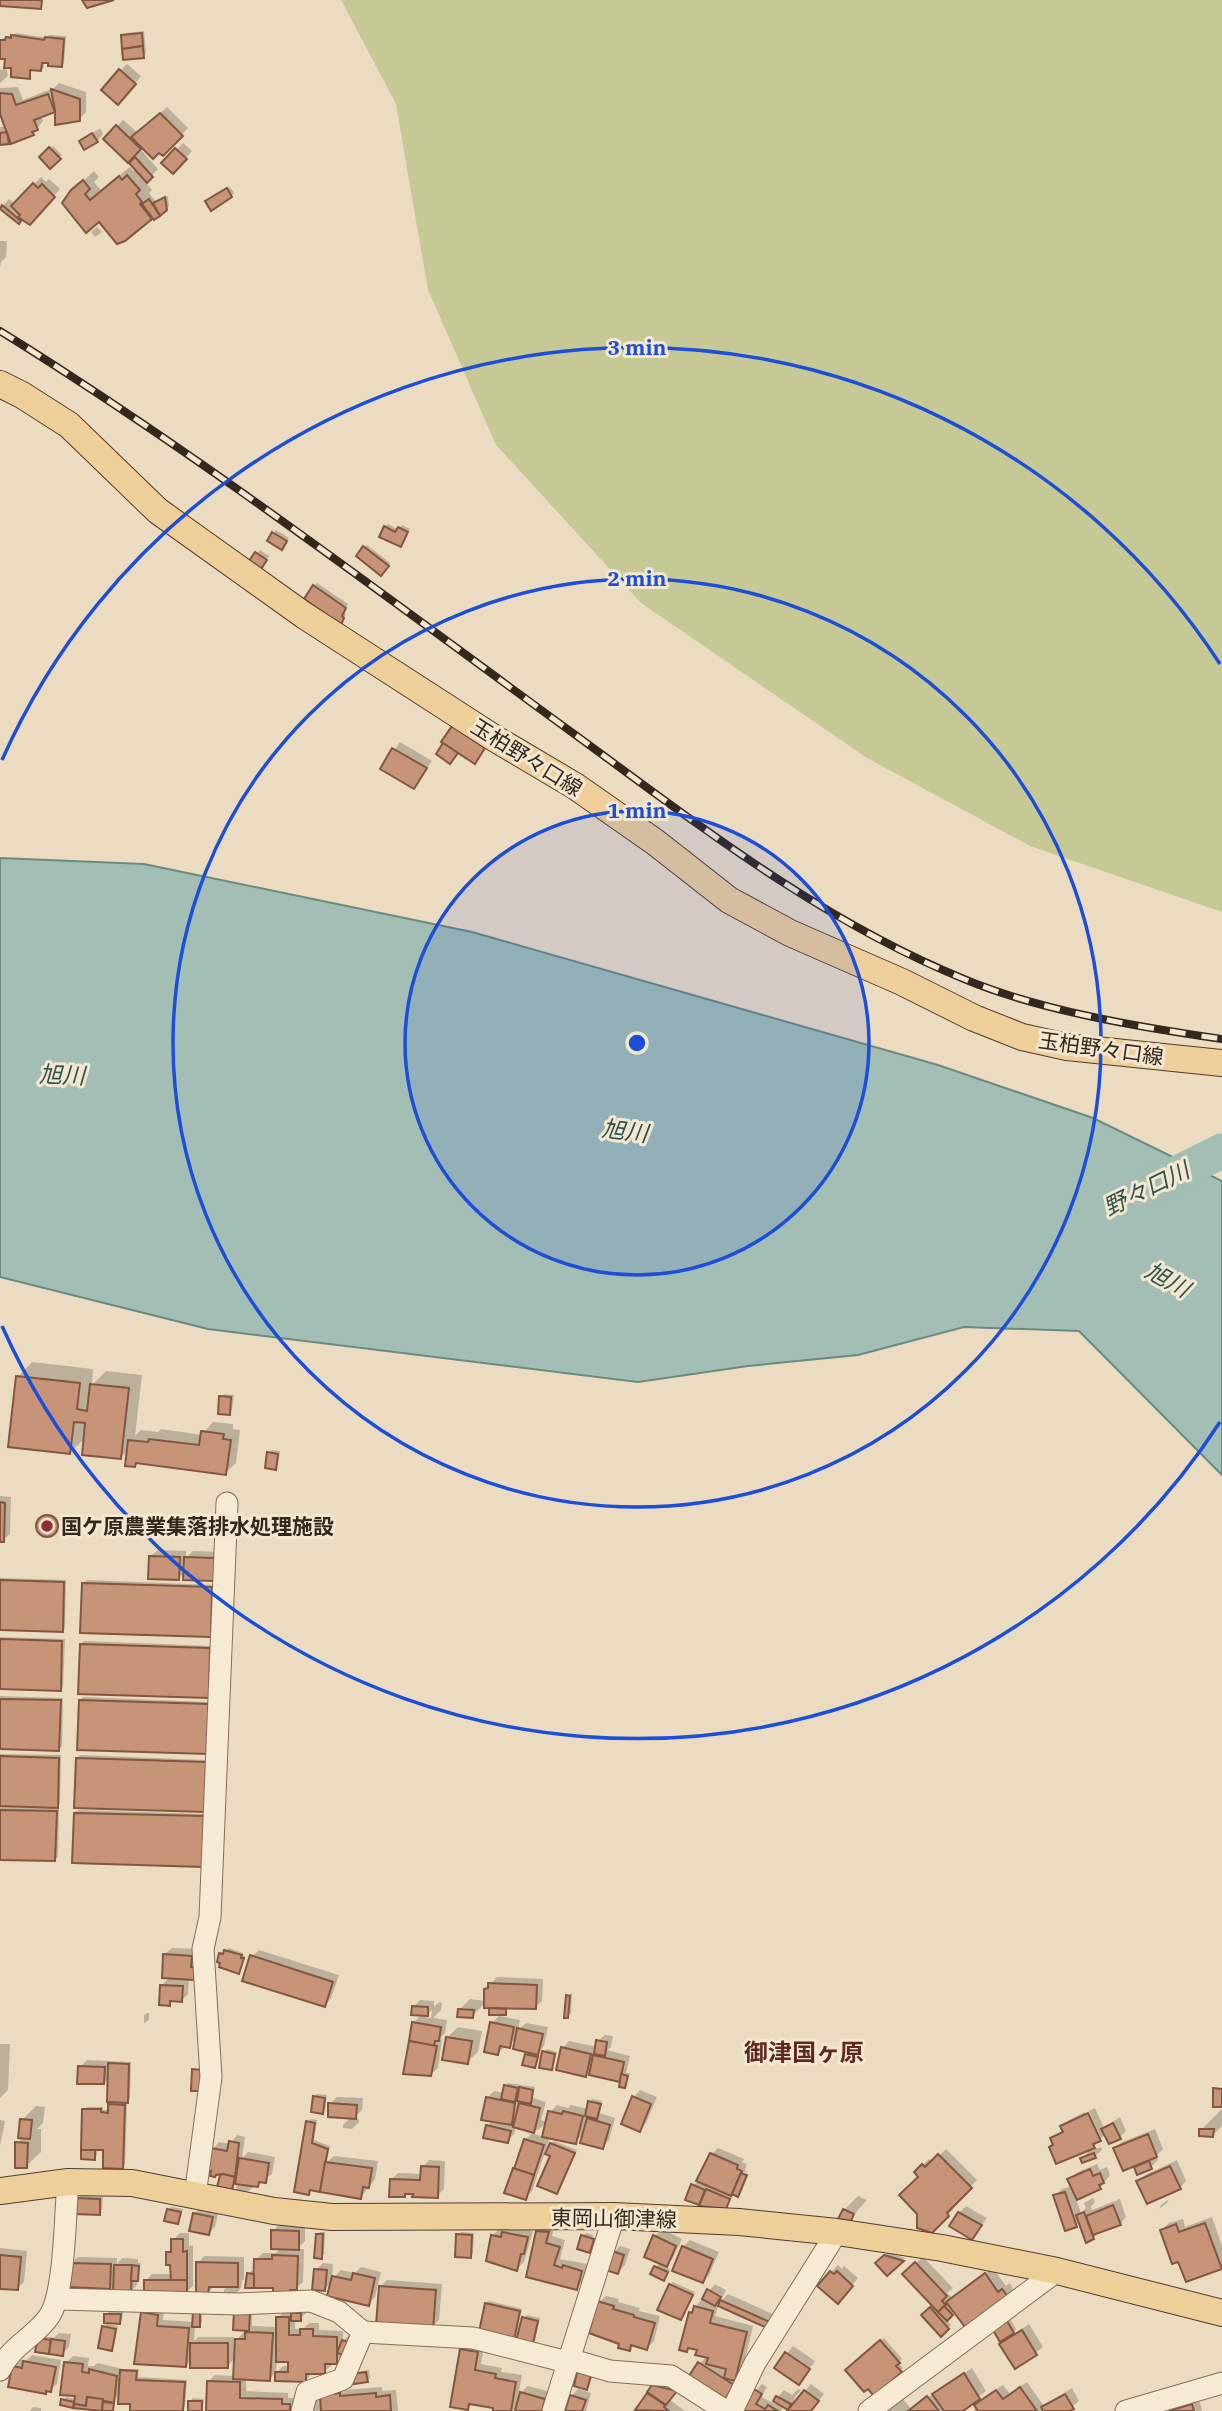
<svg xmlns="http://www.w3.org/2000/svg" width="1222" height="2411" viewBox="0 0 1222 2411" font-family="'IBM Plex Serif','Noto Sans JP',serif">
<rect width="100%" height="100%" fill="#ebdcc1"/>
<path fill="#c6c995" d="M 341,0 L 1222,0 L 1222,912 L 1030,846 L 867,758 L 641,603 L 496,445 L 428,290 L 396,104 Z"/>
<path fill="#a3beb4" stroke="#6b8b81" stroke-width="2" d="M 0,858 L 144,864 L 472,932 L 938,1065 L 1093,1118 L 1222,1181 L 1222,1475 L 1079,1331 L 964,1327 L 858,1355 L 748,1366 L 638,1382 L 208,1329 L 0,1277 Z"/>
<g fill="#0003" fill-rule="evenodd">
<path d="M 144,31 L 146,53 L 143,56 L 123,36 L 126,33 Z"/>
<path d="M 16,33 L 47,38 L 49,35 L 66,36 L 64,63 L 61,66 L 44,61 L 44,67 L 41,70 L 32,69 L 29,77 L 13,67 L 6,66 L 8,76 L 0,83 L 0,70 L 6,69 L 6,58 L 0,57 L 0,40 Z"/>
<path d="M 127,64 L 141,76 L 125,96 L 120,71 Z"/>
<path d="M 59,83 L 86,92 L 86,112 L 79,119 L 57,108 L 41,115 L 43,121 L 33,134 L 11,139 L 0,146 L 0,127 L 7,127 L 0,109 L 0,88 L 18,87 L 23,100 L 54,88 Z"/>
<path d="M 167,107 L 188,128 L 163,154 L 142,145 L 140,149 L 158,169 L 145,182 L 152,190 L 149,193 L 156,202 L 168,196 L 169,206 L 124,239 L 72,191 L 94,171 L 99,177 L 94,182 L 101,190 L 130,167 L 133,171 L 136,168 L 105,139 L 123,120 L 138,133 Z"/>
<path d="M 100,128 L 103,134 L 97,141 L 81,141 Z"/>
<path d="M 183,143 L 192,151 L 173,172 L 164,163 Z"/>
<path d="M 53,146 L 62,155 L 50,166 L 42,157 Z"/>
<path d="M 41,177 L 46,182 L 49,179 L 60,189 L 37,216 L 23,218 L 19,222 L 1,208 L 9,199 L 15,204 Z"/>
<path d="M 230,187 L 234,193 L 231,196 L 210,199 Z"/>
<path d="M 97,227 L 102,232 L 95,237 L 91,232 Z"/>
<path d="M 0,241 L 7,241 L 6,257 L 1,262 L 0,267 Z"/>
<path d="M 388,524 L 399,530 L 402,525 L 410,529 L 401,545 L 385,527 Z"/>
<path d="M 276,530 L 289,538 L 284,545 L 274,533 Z"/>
<path d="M 367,545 L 390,563 L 384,571 L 364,547 Z"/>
<path d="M 260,550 L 269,556 L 264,564 L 251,560 Z"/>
<path d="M 317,583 L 348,604 L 343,612 L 346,614 L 341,623 L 306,599 Z"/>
<path d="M 400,742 L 432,761 L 414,786 L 382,768 Z"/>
<path d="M 32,1362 L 93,1369 L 92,1385 L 106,1371 L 142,1375 L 135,1436 L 141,1430 L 158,1432 L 161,1429 L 202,1435 L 213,1422 L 233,1424 L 233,1429 L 240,1430 L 236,1463 L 225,1473 L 138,1462 L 135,1466 L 129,1449 L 120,1458 L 86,1437 L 70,1453 L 18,1377 Z"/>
<path d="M 224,1394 L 234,1395 L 232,1410 L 229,1413 L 221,1397 Z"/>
<path d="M 272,1450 L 280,1451 L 278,1465 L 275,1468 L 269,1453 Z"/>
<path d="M 0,1496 L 11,1497 L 10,1534 L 3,1540 L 0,1540 Z"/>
<circle cx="49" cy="1524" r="10"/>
<path d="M 158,1550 L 186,1551 L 186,1558 L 193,1551 L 221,1552 L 220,1573 L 186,1571 L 178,1578 L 151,1556 Z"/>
<path d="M 0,1578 L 66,1580 L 65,1628 L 62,1631 L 0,1629 Z"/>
<path d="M 87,1580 L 214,1585 L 213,1632 L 210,1635 L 84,1583 Z"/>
<path d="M 0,1637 L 65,1639 L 63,1687 L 60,1689 L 0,1688 Z"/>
<path d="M 84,1641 L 212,1646 L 211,1693 L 81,1644 Z"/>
<path d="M 0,1696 L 63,1698 L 62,1746 L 59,1749 L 0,1747 Z"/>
<path d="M 83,1697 L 211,1702 L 210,1749 L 80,1700 Z"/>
<path d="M 0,1754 L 61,1755 L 60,1803 L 54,1809 L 59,1809 L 58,1857 L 55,1860 L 0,1858 Z"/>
<path d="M 80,1755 L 208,1760 L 207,1807 L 77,1758 Z"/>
<path d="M 78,1810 L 206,1814 L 205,1862 L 75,1813 Z"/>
<path d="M 172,1948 L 198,1949 L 200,1972 L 193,1979 L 189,1978 L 188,1994 L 182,2000 L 174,2000 L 169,2004 L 162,1985 L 170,1977 L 165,1954 Z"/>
<path d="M 229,1948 L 243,1953 L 242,1955 L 245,1956 L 238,1972 L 221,1954 Z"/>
<path d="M 259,1950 L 339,1975 L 331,1998 L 325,2005 L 252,1956 Z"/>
<path d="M 497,1977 L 543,1979 L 542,2001 L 535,2008 L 508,2007 L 505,2013 L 491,2013 L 491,2007 L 486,2002 L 472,2016 L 459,2010 L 470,1999 L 486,2001 L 486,1989 Z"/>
<path d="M 571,1993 L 572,1993 L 571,2013 L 568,2016 L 568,1996 Z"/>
<path d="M 420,2000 L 434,2001 L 434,2007 L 439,2002 L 442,2003 L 441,2010 L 433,2018 L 447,2020 L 445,2033 L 439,2039 L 442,2040 L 438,2068 L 431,2074 L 413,2023 L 422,2014 L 413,2007 ZM 432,2010 L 431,2018 L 425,2017 Z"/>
<path d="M 147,2013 L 149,2013 L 149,2020 L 144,2023 L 144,2015 Z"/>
<path d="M 499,2016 L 520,2020 L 518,2030 L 526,2023 L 548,2027 L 544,2046 L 537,2053 L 540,2054 L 535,2066 L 527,2055 L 530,2051 L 517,2038 L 497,2053 L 492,2023 Z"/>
<path d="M 458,2027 L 482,2031 L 478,2052 L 467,2062 L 447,2038 Z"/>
<path d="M 605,2035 L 613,2036 L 611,2047 L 607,2050 L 630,2056 L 626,2073 L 630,2073 L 625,2086 L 622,2081 L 592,2068 L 585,2075 L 563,2048 L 569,2041 L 597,2047 L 598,2041 Z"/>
<path d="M 0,2044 L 10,2044 L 8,2090 L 0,2098 Z"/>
<path d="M 547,2049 L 557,2052 L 554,2065 L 551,2068 L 544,2052 Z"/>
<path d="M 87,2060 L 131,2062 L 130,2098 L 127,2101 L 125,2164 L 122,2167 L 105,2149 L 97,2148 L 97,2155 L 94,2158 L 84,2109 L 87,2107 L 103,2107 L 103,2110 L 110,2110 L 110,2105 L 114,2101 L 110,2077 L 104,2083 L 80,2067 Z"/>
<path d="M 508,2083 L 535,2087 L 533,2098 L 546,2102 L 541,2120 L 547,2122 L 538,2130 L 516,2126 L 514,2134 L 507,2141 L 487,2126 L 493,2120 L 487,2098 L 494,2091 L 504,2093 Z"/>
<path d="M 640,2090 L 657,2097 L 646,2123 L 640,2130 L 634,2097 Z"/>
<path d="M 317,2094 L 327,2095 L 325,2109 L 322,2112 L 314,2097 Z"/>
<path d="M 337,2097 L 363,2098 L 362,2110 L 354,2118 L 359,2119 L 359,2122 L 352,2129 L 343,2128 L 343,2125 L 351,2117 L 330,2104 Z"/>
<path d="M 592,2099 L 602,2101 L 600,2113 L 615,2118 L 609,2140 L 602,2147 L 585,2132 L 575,2142 L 550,2137 L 532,2191 L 525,2198 L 525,2140 L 532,2133 L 544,2137 L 550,2112 L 557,2105 L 568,2108 L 571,2105 L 588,2109 Z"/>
<path d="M 36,2106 L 45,2107 L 43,2123 L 37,2129 L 41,2129 L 41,2152 L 26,2166 L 17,2143 L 24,2137 L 22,2120 Z"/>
<path d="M 1095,2108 L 1104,2128 L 1120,2117 L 1126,2131 L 1120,2137 L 1106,2134 L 1101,2138 L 1089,2111 Z"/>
<path d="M 1222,2109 L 1222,2126 L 1213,2135 L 1201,2130 Z"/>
<path d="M 1085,2112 L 1100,2140 L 1094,2146 L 1055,2144 L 1052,2139 L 1064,2130 L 1062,2127 L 1069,2120 Z"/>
<path d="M 311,2119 L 317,2120 L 314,2140 L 330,2146 L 326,2163 L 334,2156 L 378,2161 L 375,2179 L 361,2197 L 311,2190 L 308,2193 L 308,2122 Z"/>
<path d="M 0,2120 L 5,2121 L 0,2146 Z"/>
<path d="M 1155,2129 L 1163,2149 L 1156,2156 L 1158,2160 L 1151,2167 L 1138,2172 L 1135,2165 L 1115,2148 L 1122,2142 Z"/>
<path d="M 237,2135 L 245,2137 L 242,2158 L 248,2152 L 275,2157 L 272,2174 L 247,2192 L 236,2190 L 237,2182 L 231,2188 L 222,2175 L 212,2174 L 213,2149 L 219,2142 L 230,2144 Z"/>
<path d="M 554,2141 L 577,2150 L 557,2192 L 551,2144 Z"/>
<path d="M 1101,2147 L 1102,2150 L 1095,2156 L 1082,2158 L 1089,2151 Z"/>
<path d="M 718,2148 L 744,2159 L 742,2162 L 747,2164 L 745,2171 L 749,2172 L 743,2172 L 743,2176 L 747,2177 L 741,2192 L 738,2195 L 735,2193 L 726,2207 L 702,2204 L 687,2199 L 692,2185 L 697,2183 L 711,2155 Z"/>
<path d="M 946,2149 L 977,2180 L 952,2205 L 954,2208 L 932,2231 L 921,2176 L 916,2172 L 929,2159 L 933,2162 Z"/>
<path d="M 429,2160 L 445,2161 L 444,2189 L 437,2196 L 408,2192 L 405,2195 L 392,2179 L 398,2173 L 422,2174 L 423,2167 Z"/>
<path d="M 1177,2160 L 1186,2181 L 1180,2188 L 1139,2181 L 1145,2175 Z"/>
<path d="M 1097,2164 L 1100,2170 L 1107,2167 L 1110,2175 L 1100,2188 L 1076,2199 L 1081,2213 L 1086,2208 L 1084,2203 L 1093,2198 L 1095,2202 L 1091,2206 L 1092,2210 L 1120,2199 L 1126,2217 L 1120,2224 L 1100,2231 L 1093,2238 L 1080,2221 L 1076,2226 L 1055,2196 L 1062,2189 L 1072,2186 L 1069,2180 L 1076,2173 Z"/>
<path d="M 81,2196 L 103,2197 L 102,2210 L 99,2213 L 78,2199 Z"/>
<path d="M 858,2196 L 867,2200 L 850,2219 L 844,2210 Z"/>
<path d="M 1169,2199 L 1167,2203 L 1159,2209 L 1161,2205 Z"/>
<path d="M 966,2206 L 987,2218 L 972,2237 L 959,2213 Z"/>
<path d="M 171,2207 L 183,2209 L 178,2222 L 168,2210 Z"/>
<path d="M 201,2207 L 219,2210 L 215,2227 L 209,2233 L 194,2214 Z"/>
<path d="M 1212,2217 L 1222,2246 L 1222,2267 L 1179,2259 L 1162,2230 L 1169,2223 L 1183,2219 L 1185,2227 Z"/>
<path d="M 280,2224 L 305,2225 L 305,2241 L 297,2249 L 304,2249 L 303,2282 L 289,2293 L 248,2274 L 251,2271 L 256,2272 L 256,2260 L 263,2253 L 276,2253 L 282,2247 L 273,2231 Z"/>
<path d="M 544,2225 L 555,2225 L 552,2236 L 565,2240 L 560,2259 L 588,2264 L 583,2281 L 577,2288 L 528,2276 L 538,2232 Z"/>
<path d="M 511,2226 L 533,2231 L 524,2262 L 517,2269 L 493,2235 L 499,2229 L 507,2230 Z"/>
<path d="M 662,2229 L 682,2239 L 673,2258 L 665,2267 L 670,2269 L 664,2278 L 653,2273 L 660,2262 L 655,2236 Z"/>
<path d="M 320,2232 L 325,2232 L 324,2254 L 321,2257 L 318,2234 Z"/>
<path d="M 461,2232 L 474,2233 L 473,2253 L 471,2256 L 458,2235 Z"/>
<path d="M 180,2233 L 189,2233 L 189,2246 L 193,2245 L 193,2286 L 186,2292 L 146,2281 L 152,2274 L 172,2274 L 168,2253 L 173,2248 L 173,2240 Z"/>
<path d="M 586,2233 L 593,2235 L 589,2250 L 583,2236 Z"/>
<path d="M 690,2240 L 719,2252 L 709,2275 L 702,2281 L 683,2247 Z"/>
<path d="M 620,2246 L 630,2249 L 625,2265 L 618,2272 L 614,2252 Z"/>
<path d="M 0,2248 L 27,2251 L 24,2282 L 17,2288 L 0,2287 Z"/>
<path d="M 888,2253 L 905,2258 L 887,2274 L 877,2263 Z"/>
<path d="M 204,2256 L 244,2257 L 244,2279 L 242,2281 L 241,2288 L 235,2295 L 224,2295 L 224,2290 L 228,2285 L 215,2285 L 208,2293 L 198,2263 Z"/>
<path d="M 78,2257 L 117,2258 L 117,2264 L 122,2258 L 138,2259 L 138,2263 L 141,2263 L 137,2285 L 130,2292 L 115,2288 L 109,2294 L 98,2293 L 98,2287 L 72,2263 Z"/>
<path d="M 923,2257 L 953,2288 L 947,2293 L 952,2298 L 993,2268 L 1006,2286 L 1010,2283 L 1013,2289 L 1007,2295 L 955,2310 L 946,2319 L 951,2325 L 941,2334 L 924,2315 L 934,2305 L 904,2274 Z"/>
<path d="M 323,2263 L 333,2264 L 332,2279 L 341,2270 L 355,2273 L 361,2267 L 381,2272 L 375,2297 L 368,2304 L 333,2281 L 325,2289 L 316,2270 Z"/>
<path d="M 838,2265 L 842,2269 L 844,2266 L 858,2278 L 844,2295 L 819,2285 Z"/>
<path d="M 387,2280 L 442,2284 L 439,2320 L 432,2327 L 380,2287 Z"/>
<path d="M 673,2282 L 695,2292 L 681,2318 L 670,2285 Z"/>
<path d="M 715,2284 L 726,2290 L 720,2302 L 728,2294 L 775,2315 L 767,2326 L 719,2304 L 715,2316 L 753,2326 L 742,2372 L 730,2394 L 723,2400 L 699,2364 L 707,2356 L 699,2349 L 690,2346 L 686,2350 L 690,2313 Z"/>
<path d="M 606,2296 L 619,2299 L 618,2302 L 640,2308 L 639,2311 L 660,2316 L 654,2341 L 647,2348 L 634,2344 L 629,2349 L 621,2343 L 599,2302 Z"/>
<path d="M 489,2301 L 522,2309 L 516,2335 L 513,2338 L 486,2304 Z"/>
<path d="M 149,2306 L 164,2308 L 163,2320 L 194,2322 L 194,2313 L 202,2310 L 202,2323 L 195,2325 L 194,2341 L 198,2337 L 234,2337 L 234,2342 L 247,2329 L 235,2329 L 252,2310 L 252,2326 L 277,2327 L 278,2318 L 284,2311 L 307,2307 L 307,2312 L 300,2319 L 295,2319 L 295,2329 L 303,2329 L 309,2323 L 319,2323 L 319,2330 L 343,2331 L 343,2341 L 350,2334 L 353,2336 L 343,2355 L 336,2362 L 331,2362 L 331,2366 L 324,2372 L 312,2373 L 306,2380 L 276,2373 L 283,2366 L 290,2366 L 290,2360 L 277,2360 L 276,2372 L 269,2379 L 246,2378 L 246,2391 L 288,2393 L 288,2398 L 296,2398 L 296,2406 L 291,2411 L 207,2411 L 208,2382 L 215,2375 L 235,2376 L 236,2357 L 227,2366 L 191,2360 L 186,2366 L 143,2313 Z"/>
<path d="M 109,2312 L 123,2312 L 122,2319 L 120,2322 L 106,2314 Z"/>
<path d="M 527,2315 L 540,2318 L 535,2340 L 532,2343 L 524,2318 Z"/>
<path d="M 1011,2320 L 1016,2329 L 1012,2335 L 1029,2324 L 1043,2347 L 1016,2367 L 1002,2344 L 1011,2335 L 998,2328 Z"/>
<path d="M 107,2324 L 118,2326 L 114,2346 L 111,2349 L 104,2327 Z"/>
<path d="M 59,2333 L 71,2334 L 69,2347 L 62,2354 L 38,2350 L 43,2336 L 54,2338 Z"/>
<path d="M 884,2338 L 902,2359 L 898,2363 L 903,2368 L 874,2394 L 848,2370 Z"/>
<path d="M 468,2343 L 484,2346 L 481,2364 L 502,2368 L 501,2372 L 522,2375 L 518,2396 L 528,2386 L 551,2392 L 546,2411 L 494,2411 L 495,2406 L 473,2403 L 468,2408 L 462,2350 Z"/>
<path d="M 793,2346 L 815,2361 L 799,2383 L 776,2368 Z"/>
<path d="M 32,2355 L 61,2360 L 57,2384 L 50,2390 L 45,2392 L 13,2367 L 20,2360 L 26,2361 Z"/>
<path d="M 73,2356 L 89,2358 L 88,2366 L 94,2366 L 98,2363 L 123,2369 L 139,2369 L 138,2377 L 187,2380 L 185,2406 L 182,2409 L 132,2403 L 120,2394 L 116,2398 L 113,2411 L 80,2408 L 62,2403 L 66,2397 L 76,2399 L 66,2363 Z"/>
<path d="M 972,2368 L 986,2391 L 960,2411 L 879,2411 L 899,2394 L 911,2409 Z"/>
<path d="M 369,2370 L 370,2378 L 367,2381 L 354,2375 L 357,2372 Z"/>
<path d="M 661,2379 L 682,2384 L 669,2399 L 685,2411 L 637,2410 Z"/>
<path d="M 1027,2382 L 1044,2406 L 1072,2388 L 1079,2401 L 1067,2411 L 1045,2411 L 1043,2408 L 1041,2411 L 973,2411 L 983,2398 L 1003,2385 L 1010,2394 Z"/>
<path d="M 762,2384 L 767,2387 L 761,2397 L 773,2403 L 784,2390 L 792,2395 L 798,2389 L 801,2390 L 795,2397 L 794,2401 L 796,2402 L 811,2384 L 824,2394 L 811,2411 L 789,2411 L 790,2410 L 784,2406 L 781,2411 L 746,2411 L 756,2390 Z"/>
<path d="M 346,2387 L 346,2390 L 382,2387 L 382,2391 L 396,2390 L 398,2411 L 313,2411 L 315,2401 L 321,2394 Z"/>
<path d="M 578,2389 L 591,2393 L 586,2411 L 566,2411 L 571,2396 Z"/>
<path d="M 193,2398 L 204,2399 L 202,2411 L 189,2411 L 190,2401 Z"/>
<path d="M 1199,2399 L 1202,2411 L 1171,2411 L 1177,2404 Z"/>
<path d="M 33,2407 L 41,2408 L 41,2411 L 30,2411 Z"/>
</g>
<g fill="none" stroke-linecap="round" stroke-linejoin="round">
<path stroke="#a3beb4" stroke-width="35" d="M 1149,1187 L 1222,1151"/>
</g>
<g fill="#c89478" stroke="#825640" stroke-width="2">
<path d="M 0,0 L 42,0 L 41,9 L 0,6 Z"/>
<path d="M 82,0 L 114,0 L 87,8 Z"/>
<path d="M 142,33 L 143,46 L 122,49 L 121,35 Z"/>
<path d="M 11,35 L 44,40 L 45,37 L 64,39 L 62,67 L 48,66 L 48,63 L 42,63 L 41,71 L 30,70 L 30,79 L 11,77 L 11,68 L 4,68 L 5,59 L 0,59 L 0,40 L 5,40 L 6,37 L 11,38 Z"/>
<path d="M 143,46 L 144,58 L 123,60 L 122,49 Z"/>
<path d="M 119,69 L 136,84 L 118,105 L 101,90 Z"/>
<path d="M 51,89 L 80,99 L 80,121 L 55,125 L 55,110 Z"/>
<path d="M 0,93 L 12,94 L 16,105 L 48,94 L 55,112 L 34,120 L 38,130 L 32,132 L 34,135 L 11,144 L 0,114 Z"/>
<path d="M 160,113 L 183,136 L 163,156 L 159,153 L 153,159 L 131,137 Z"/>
<path d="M 116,125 L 141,149 L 128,163 L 103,139 Z"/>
<path d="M 7,132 L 9,144 L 0,145 L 0,133 Z"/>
<path d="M 92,133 L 98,142 L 84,150 L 79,141 Z"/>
<path d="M 49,147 L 61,159 L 50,169 L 39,157 Z"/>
<path d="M 175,148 L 187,159 L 173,174 L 161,163 Z"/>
<path d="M 135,157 L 153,177 L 147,183 L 129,163 Z"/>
<path d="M 127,175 L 140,190 L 136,194 L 142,202 L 140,204 L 152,219 L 125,241 L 117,244 L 99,222 L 86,233 L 62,203 L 71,190 L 83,180 L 90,189 L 85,194 L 90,200 L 119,176 L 122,180 Z"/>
<path d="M 33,183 L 38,188 L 42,184 L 55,197 L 30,225 L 18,217 L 20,215 L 11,206 Z"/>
<path d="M 227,188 L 232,197 L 211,211 L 205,201 Z"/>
<path d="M 165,197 L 167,210 L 160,216 L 153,203 Z"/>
<path d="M 149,199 L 160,216 L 154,220 L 142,204 Z"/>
<path d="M 2,205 L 21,221 L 19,224 L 0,209 Z"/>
<path d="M 384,526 L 395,532 L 398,527 L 408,532 L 401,547 L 379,537 Z"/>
<path d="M 272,532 L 287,541 L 282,550 L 267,541 Z"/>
<path d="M 363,546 L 389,566 L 381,576 L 356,556 Z"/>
<path d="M 255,552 L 267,560 L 261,569 L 249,561 Z"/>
<path d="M 313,585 L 346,608 L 342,616 L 344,618 L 341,625 L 304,599 Z"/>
<path d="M 452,726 L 485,748 L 475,764 L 441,742 Z"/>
<path d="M 443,743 L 458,753 L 450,764 L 436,754 Z"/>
<path d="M 392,748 L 427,768 L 414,789 L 380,769 Z"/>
<path d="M 16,1376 L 80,1383 L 77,1409 L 87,1411 L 90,1384 L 129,1388 L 121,1459 L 82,1455 L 85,1423 L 74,1422 L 70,1454 L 8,1447 Z"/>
<path d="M 219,1396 L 231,1397 L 230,1415 L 218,1414 Z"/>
<path d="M 201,1431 L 224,1434 L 223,1439 L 231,1440 L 226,1475 L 136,1463 L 135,1467 L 125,1466 L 128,1440 L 148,1442 L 149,1439 L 199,1445 Z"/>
<path d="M 267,1452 L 278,1454 L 276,1470 L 265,1468 Z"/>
<path d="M 0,1502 L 5,1503 L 4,1542 L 0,1542 Z"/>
<circle cx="47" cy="1526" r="11"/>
<path d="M 205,1519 L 216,1519 L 216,1529 L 204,1529 Z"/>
<path d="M 149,1556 L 180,1557 L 179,1580 L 148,1579 Z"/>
<path d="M 184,1557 L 215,1558 L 214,1581 L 183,1580 Z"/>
<path d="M 0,1580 L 64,1582 L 63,1632 L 0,1630 Z"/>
<path d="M 82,1583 L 212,1587 L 211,1637 L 80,1633 Z"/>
<path d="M 0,1639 L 62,1641 L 61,1691 L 0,1689 Z"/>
<path d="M 80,1644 L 210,1648 L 209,1698 L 78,1694 Z"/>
<path d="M 0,1699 L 61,1700 L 59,1751 L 0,1749 Z"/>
<path d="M 79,1700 L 209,1704 L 208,1754 L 77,1750 Z"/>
<path d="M 0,1756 L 59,1758 L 58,1808 L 0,1806 Z"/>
<path d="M 76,1758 L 206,1762 L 205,1812 L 74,1808 Z"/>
<path d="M 0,1810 L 57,1811 L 55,1861 L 0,1860 Z"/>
<path d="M 74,1813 L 204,1816 L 203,1867 L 72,1863 Z"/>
<path d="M 224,1950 L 242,1955 L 241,1958 L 244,1958 L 239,1974 L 219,1967 L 220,1963 L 217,1962 L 219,1953 L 223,1954 Z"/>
<path d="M 163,1954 L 192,1956 L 191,1967 L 195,1968 L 194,1980 L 162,1978 Z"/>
<path d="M 250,1955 L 333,1982 L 325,2007 L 242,1981 Z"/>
<path d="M 488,1983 L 537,1985 L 536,2009 L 484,2008 L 484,1989 L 488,1988 Z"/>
<path d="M 160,1985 L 183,1986 L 182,2002 L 170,2001 L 170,2006 L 159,2005 Z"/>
<path d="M 566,1995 L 570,1996 L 568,2018 L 564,2018 Z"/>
<path d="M 412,2006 L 428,2007 L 428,2016 L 411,2015 Z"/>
<path d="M 489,2008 L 506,2009 L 506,2015 L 489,2015 Z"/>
<path d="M 458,2009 L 474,2010 L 473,2018 L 457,2017 Z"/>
<path d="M 412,2022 L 441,2027 L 439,2041 L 435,2041 L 434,2046 L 409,2041 Z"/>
<path d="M 490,2022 L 514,2027 L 510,2048 L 500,2046 L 498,2055 L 484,2052 Z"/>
<path d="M 517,2028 L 543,2034 L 538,2055 L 513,2049 Z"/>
<path d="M 446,2037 L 472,2041 L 468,2064 L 442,2060 Z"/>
<path d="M 596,2040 L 607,2042 L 605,2056 L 594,2054 Z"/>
<path d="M 409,2041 L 437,2046 L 431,2076 L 403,2074 Z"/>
<path d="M 561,2047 L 591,2054 L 586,2077 L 556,2070 Z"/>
<path d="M 542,2051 L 555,2054 L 552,2070 L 539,2068 Z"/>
<path d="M 525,2054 L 538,2057 L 535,2068 L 522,2065 Z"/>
<path d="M 593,2055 L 624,2062 L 620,2082 L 589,2075 Z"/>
<path d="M 108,2063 L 129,2064 L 128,2103 L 107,2102 Z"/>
<path d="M 78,2066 L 105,2067 L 104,2084 L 77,2084 Z"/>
<path d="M 192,2069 L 201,2070 L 200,2091 L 191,2091 Z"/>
<path d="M 621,2074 L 628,2076 L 625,2088 L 619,2087 Z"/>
<path d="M 504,2085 L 518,2088 L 515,2102 L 501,2099 Z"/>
<path d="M 519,2087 L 533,2090 L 531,2104 L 517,2101 Z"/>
<path d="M 1213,2088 L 1222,2089 L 1222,2107 L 1213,2107 Z"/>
<path d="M 313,2096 L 325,2098 L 323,2114 L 311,2112 Z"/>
<path d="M 632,2096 L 651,2104 L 640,2132 L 621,2124 Z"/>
<path d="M 486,2097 L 515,2103 L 512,2125 L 481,2120 Z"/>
<path d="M 588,2101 L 601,2104 L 597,2119 L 585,2116 Z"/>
<path d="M 328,2103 L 357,2105 L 356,2119 L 328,2117 Z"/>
<path d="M 519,2103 L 540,2108 L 534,2133 L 513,2127 Z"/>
<path d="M 108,2104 L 125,2105 L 123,2169 L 103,2168 L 103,2150 L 81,2150 L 82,2109 L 101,2109 L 101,2112 L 108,2113 Z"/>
<path d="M 548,2111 L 562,2114 L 563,2111 L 583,2116 L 576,2144 L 542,2137 Z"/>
<path d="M 1088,2113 L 1101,2141 L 1093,2144 L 1095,2148 L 1056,2164 L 1049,2147 L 1053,2145 L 1050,2138 L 1063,2132 L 1060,2126 Z"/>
<path d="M 587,2118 L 610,2125 L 603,2149 L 580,2143 Z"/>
<path d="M 20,2119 L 32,2120 L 30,2139 L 18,2138 Z"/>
<path d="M 306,2121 L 315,2123 L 312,2143 L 328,2149 L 320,2192 L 310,2190 L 309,2195 L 294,2192 Z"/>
<path d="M 1113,2123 L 1121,2139 L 1109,2144 L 1101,2129 Z"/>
<path d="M 486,2125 L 511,2131 L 508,2143 L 483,2138 Z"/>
<path d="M 1199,2129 L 1214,2129 L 1213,2137 L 1199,2136 Z"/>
<path d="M 1148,2134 L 1157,2157 L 1123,2171 L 1113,2148 Z"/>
<path d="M 524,2139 L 544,2145 L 534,2175 L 514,2169 Z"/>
<path d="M 229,2141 L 239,2143 L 235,2177 L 223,2174 L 216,2175 L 215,2177 L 210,2176 L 211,2171 L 207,2170 L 211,2148 L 227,2151 Z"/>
<path d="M 15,2142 L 28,2143 L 27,2168 L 15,2168 Z"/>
<path d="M 550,2143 L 575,2153 L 557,2194 L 537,2186 L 550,2156 L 545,2154 Z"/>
<path d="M 81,2150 L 95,2150 L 95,2160 L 81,2159 Z"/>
<path d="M 710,2153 L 738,2165 L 737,2169 L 742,2171 L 731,2196 L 696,2181 Z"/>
<path d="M 1094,2153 L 1096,2158 L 1082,2163 L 1080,2158 Z"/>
<path d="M 938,2154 L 972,2188 L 947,2213 L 949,2216 L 932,2233 L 917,2228 L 917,2214 L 899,2195 L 918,2177 L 914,2172 L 922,2164 L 925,2167 Z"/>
<path d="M 239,2158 L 269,2163 L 266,2183 L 259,2182 L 258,2187 L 235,2184 Z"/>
<path d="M 1149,2161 L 1152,2169 L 1137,2175 L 1134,2167 Z"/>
<path d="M 325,2162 L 372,2168 L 369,2188 L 363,2187 L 361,2199 L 320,2192 Z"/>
<path d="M 421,2166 L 439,2167 L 438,2198 L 412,2197 L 413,2194 L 405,2194 L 405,2197 L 389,2197 L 390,2179 L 420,2180 Z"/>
<path d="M 1170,2166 L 1181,2189 L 1147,2204 L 1136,2181 Z"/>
<path d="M 513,2168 L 534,2175 L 526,2200 L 504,2193 Z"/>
<path d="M 1090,2169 L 1093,2176 L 1100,2173 L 1104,2183 L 1099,2185 L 1101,2189 L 1077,2200 L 1067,2179 Z"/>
<path d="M 741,2173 L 747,2175 L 738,2197 L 732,2194 Z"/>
<path d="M 223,2174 L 235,2177 L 232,2190 L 217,2187 L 220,2175 Z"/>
<path d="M 691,2184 L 705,2190 L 699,2205 L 685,2200 Z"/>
<path d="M 706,2189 L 730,2199 L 726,2209 L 699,2206 Z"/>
<path d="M 1065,2192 L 1077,2227 L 1065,2231 L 1053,2195 Z"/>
<path d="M 76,2198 L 100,2199 L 100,2215 L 75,2214 Z"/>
<path d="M 1113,2205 L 1121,2225 L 1093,2235 L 1086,2216 Z"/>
<path d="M 167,2209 L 181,2212 L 178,2224 L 164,2221 Z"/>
<path d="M 843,2209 L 854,2214 L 851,2221 L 838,2219 Z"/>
<path d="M 958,2212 L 982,2225 L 972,2240 L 949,2226 Z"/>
<path d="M 1084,2212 L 1094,2239 L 1086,2243 L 1076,2215 Z"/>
<path d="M 193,2213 L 213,2217 L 209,2235 L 189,2231 Z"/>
<path d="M 1205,2223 L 1222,2269 L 1186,2282 L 1178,2262 L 1172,2264 L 1160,2230 L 1176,2224 L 1179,2232 Z"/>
<path d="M 271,2230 L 299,2231 L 299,2250 L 271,2249 Z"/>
<path d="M 536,2231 L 549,2232 L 546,2243 L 560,2247 L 554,2265 L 562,2268 L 563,2265 L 582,2271 L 577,2290 L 526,2277 Z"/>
<path d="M 502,2232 L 528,2237 L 524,2254 L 521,2254 L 517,2271 L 486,2261 L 491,2235 L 501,2237 Z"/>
<path d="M 316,2234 L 323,2234 L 322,2259 L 314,2258 Z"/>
<path d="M 456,2234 L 472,2235 L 471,2258 L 455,2257 Z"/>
<path d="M 581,2235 L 594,2239 L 590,2253 L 577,2249 Z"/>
<path d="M 653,2235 L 676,2246 L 667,2267 L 644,2257 Z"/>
<path d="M 171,2239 L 183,2239 L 183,2252 L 187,2251 L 187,2280 L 171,2280 L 170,2265 L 166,2265 L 166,2252 L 171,2252 Z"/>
<path d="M 682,2246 L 713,2259 L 703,2283 L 672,2271 Z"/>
<path d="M 612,2251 L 624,2255 L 618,2274 L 606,2270 Z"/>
<path d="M 0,2255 L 21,2257 L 18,2290 L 0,2289 Z"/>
<path d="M 272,2255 L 298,2256 L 297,2290 L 290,2290 L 290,2294 L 273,2294 L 273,2288 L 253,2288 L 254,2259 L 272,2259 Z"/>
<path d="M 884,2255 L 904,2261 L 887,2276 L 875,2263 Z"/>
<path d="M 196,2262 L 238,2263 L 238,2287 L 209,2287 L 208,2295 L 196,2294 Z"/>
<path d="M 915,2262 L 947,2296 L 942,2301 L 946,2305 L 938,2312 L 902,2274 Z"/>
<path d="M 70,2263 L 111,2264 L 110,2289 L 69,2287 Z"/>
<path d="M 114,2265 L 132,2265 L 131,2293 L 113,2293 Z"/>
<path d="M 132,2265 L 139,2266 L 138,2281 L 131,2281 Z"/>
<path d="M 654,2266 L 668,2272 L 664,2281 L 650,2274 Z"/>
<path d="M 314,2269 L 327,2270 L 325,2291 L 312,2290 Z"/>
<path d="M 830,2271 L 834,2274 L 837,2271 L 853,2286 L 838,2304 L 817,2286 Z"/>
<path d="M 247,2273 L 254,2274 L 254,2288 L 245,2288 Z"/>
<path d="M 353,2273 L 375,2278 L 369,2306 L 327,2296 L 332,2276 L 351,2280 Z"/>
<path d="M 985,2273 L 998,2292 L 1002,2289 L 1008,2297 L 965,2327 L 946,2302 Z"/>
<rect x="144" y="2280" width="43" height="14"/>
<path d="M 669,2284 L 693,2295 L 681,2320 L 657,2310 Z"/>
<path d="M 379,2286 L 436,2290 L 433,2329 L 376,2325 Z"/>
<path d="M 707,2289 L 721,2297 L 715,2306 L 702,2299 Z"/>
<path d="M 720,2300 L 770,2322 L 767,2328 L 718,2306 Z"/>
<path d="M 597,2301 L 614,2306 L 613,2309 L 634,2315 L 634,2317 L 655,2323 L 647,2350 L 631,2345 L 630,2351 L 618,2348 L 619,2344 L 589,2333 Z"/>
<path d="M 485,2303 L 520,2311 L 514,2340 L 479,2332 Z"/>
<path d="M 694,2306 L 713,2311 L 710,2323 L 747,2332 L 735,2381 L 724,2378 L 726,2369 L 706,2364 L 708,2358 L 695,2355 L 697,2350 L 688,2348 L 687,2352 L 679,2350 L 689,2312 L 692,2313 Z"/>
<path d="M 944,2306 L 953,2315 L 947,2321 L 938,2312 Z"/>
<path d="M 930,2307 L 949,2329 L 941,2337 L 921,2315 Z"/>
<path d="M 234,2311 L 250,2312 L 249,2331 L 233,2330 Z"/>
<path d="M 141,2312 L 158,2315 L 157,2326 L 189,2328 L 186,2367 L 134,2364 Z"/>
<path d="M 193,2312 L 200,2313 L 200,2327 L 192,2327 Z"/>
<rect x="291" y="2313" width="10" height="8"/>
<path d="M 104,2314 L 121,2314 L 120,2324 L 104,2323 Z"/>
<path d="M 276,2317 L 289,2317 L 289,2335 L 300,2335 L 300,2329 L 313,2329 L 313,2336 L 337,2337 L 337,2364 L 325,2364 L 325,2374 L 306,2374 L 306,2382 L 275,2381 L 275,2372 L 288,2372 L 288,2362 L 276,2362 Z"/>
<path d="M 522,2317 L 538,2321 L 533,2344 L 516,2341 Z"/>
<path d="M 1007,2321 L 1014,2333 L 1000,2342 L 993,2330 Z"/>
<path d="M 102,2326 L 116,2329 L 112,2351 L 98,2348 Z"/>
<path d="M 1022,2330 L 1037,2355 L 1015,2369 L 999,2344 Z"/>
<path d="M 245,2332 L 273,2333 L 270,2381 L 233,2379 L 235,2339 L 245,2339 Z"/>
<path d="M 38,2338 L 51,2340 L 49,2354 L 35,2352 Z"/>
<path d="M 51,2339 L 65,2341 L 63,2356 L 49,2354 Z"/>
<path d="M 342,2340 L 348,2342 L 343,2355 L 337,2353 Z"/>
<path d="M 880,2340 L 900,2363 L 896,2366 L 902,2372 L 874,2396 L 868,2389 L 864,2392 L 845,2370 Z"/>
<rect x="190" y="2343" width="38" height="25"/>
<path d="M 460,2349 L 478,2352 L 475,2370 L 496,2374 L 495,2378 L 516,2382 L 511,2411 L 493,2411 L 493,2408 L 469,2404 L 468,2410 L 450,2407 Z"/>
<path d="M 785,2352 L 810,2369 L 799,2385 L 774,2368 Z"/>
<path d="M 23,2361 L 56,2367 L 51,2392 L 46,2391 L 46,2394 L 8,2387 L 12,2366 L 22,2368 Z"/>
<path d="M 64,2362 L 83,2364 L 82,2372 L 89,2373 L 89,2369 L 117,2376 L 114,2403 L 87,2397 L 86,2406 L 74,2404 L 75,2396 L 60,2395 Z"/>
<path d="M 698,2362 L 734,2385 L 723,2403 L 687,2379 Z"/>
<path d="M 120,2370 L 137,2371 L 136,2380 L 185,2382 L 183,2411 L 130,2411 L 130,2404 L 118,2404 Z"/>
<path d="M 366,2372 L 368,2382 L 354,2384 L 353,2374 Z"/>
<path d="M 577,2372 L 591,2376 L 587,2390 L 574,2386 Z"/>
<path d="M 964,2373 L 980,2399 L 963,2411 L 944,2411 L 932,2394 Z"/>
<path d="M 207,2381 L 240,2382 L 240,2398 L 282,2399 L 282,2404 L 290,2404 L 290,2411 L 206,2411 Z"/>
<path d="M 652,2385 L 677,2391 L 666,2405 L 647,2392 Z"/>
<path d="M 1020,2387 L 1037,2411 L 978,2411 L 974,2405 L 996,2390 L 1003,2399 Z"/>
<path d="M 754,2389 L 762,2394 L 756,2404 L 765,2409 L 768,2405 L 778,2411 L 743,2411 Z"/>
<path d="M 804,2390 L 819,2401 L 811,2411 L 787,2411 Z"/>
<path d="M 520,2392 L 545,2399 L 542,2411 L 515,2411 Z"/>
<path d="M 340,2393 L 340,2396 L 376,2393 L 376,2397 L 390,2395 L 391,2411 L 321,2411 L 320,2395 Z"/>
<path d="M 647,2393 L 665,2405 L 664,2407 L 669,2411 L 635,2410 Z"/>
<path d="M 1065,2394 L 1074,2409 L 1070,2411 L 1043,2411 L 1041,2407 Z"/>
<path d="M 570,2395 L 586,2400 L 582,2411 L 565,2411 Z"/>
<path d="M 776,2396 L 791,2404 L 788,2410 L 773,2401 Z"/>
<path d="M 927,2396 L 939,2411 L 908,2411 Z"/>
<path d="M 87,2397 L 103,2399 L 102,2411 L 73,2408 L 74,2404 L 86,2406 Z"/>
<path d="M 61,2399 L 74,2402 L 73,2408 L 60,2405 Z"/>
<rect x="188" y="2401" width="14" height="10"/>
<path d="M 103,2402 L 114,2403 L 113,2411 L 102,2411 Z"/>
<path d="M 1192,2404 L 1194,2411 L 1169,2411 Z"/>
</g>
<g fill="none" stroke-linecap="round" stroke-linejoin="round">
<g stroke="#846d59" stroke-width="23">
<g id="minor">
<path d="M 195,2196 L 211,2077 L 203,1949 L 210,1917 L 227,1503"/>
<path d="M 58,2299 L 237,2304 L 311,2301 L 339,2312 L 363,2332 L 343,2379 L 307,2392 L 302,2411"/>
<path d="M 363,2332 L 473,2338 L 567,2362"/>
<path d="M 569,2359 L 610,2371 L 671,2376 L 726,2411"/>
<path d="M 0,2370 C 10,2346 37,2336 50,2315 C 65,2291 65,2213 68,2182"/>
<path d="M 553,2411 L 614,2216"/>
<path d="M 732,2411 L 755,2363 L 837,2232"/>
<path d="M 869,2411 L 1057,2271"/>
<path d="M 1126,2411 L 1222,2383"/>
</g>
</g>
<g stroke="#513c2e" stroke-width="28">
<g id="major">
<path d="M 0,384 L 22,395 L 69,425 L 158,511 L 305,616 L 494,738 L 575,786 L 655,842 L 729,900 L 790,933 L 902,982 L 974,1018 L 1022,1037 L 1067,1047 L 1222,1063"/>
<path d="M 0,2191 L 68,2182 L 132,2183 L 274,2211 L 332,2217 L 614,2216 L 739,2222 L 837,2232 L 942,2248 L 1057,2271 L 1222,2313"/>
</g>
</g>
<use href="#minor" stroke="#f7ead3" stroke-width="21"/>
<use href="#major" stroke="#eece99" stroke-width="26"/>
<g stroke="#34271d" stroke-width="8">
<path id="rail" d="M 0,331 C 197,453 382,594 570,731 C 695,822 819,920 964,979 C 1041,1011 1139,1027 1222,1039"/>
</g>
<use href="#rail" stroke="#f3e7d0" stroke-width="5" stroke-dasharray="16" stroke-linecap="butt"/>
</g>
<circle cx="637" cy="1043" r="232" fill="#1d4ed8" fill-opacity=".12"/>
<g fill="none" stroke="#1d4ed8" stroke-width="3.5">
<circle cx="637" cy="1043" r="232"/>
<circle cx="637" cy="1043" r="464"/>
<path d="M1220 1422A695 695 0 0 1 2 1326M2 760A695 695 0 0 1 1220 664"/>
</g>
<circle fill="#902c33" stroke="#f3e7d0" stroke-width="2.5" cx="47" cy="1526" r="7"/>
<g text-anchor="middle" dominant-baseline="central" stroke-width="6" stroke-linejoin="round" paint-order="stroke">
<g font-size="21" fill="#34271d" stroke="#f3e7d0">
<text transform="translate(527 757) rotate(32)">玉柏野々口線</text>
<text transform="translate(1101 1048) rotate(8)">玉柏野々口線</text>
<text transform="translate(614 2218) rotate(1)">東岡山御津線</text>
</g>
<g font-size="21" font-weight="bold" fill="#34271d" stroke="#f3e7d0" text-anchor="start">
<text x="61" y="1526">国ケ原農業集落排水処理施設</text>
</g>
<g font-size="23" font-style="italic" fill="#2d534e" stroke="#f3e7d0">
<text transform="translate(62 1074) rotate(2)">旭川</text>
<text transform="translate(625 1130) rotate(7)">旭川</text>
<text transform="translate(1146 1188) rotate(-26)">野々口川</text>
<text transform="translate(1168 1279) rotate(29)">旭川</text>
</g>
<g font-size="24" font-weight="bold" fill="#5f281e" stroke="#f3e7d0">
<text x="804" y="2052">御津国ヶ原</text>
</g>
</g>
<circle cx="637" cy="1043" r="10" fill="#1d4ed8" stroke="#f3e7d0" stroke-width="3.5"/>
<g font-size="21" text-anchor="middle" font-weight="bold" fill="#1d4ed8" stroke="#f3e7d0" stroke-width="6" stroke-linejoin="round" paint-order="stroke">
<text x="637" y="355">3 min</text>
<text x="637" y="586">2 min</text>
<text x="637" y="818">1 min</text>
</g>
</svg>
